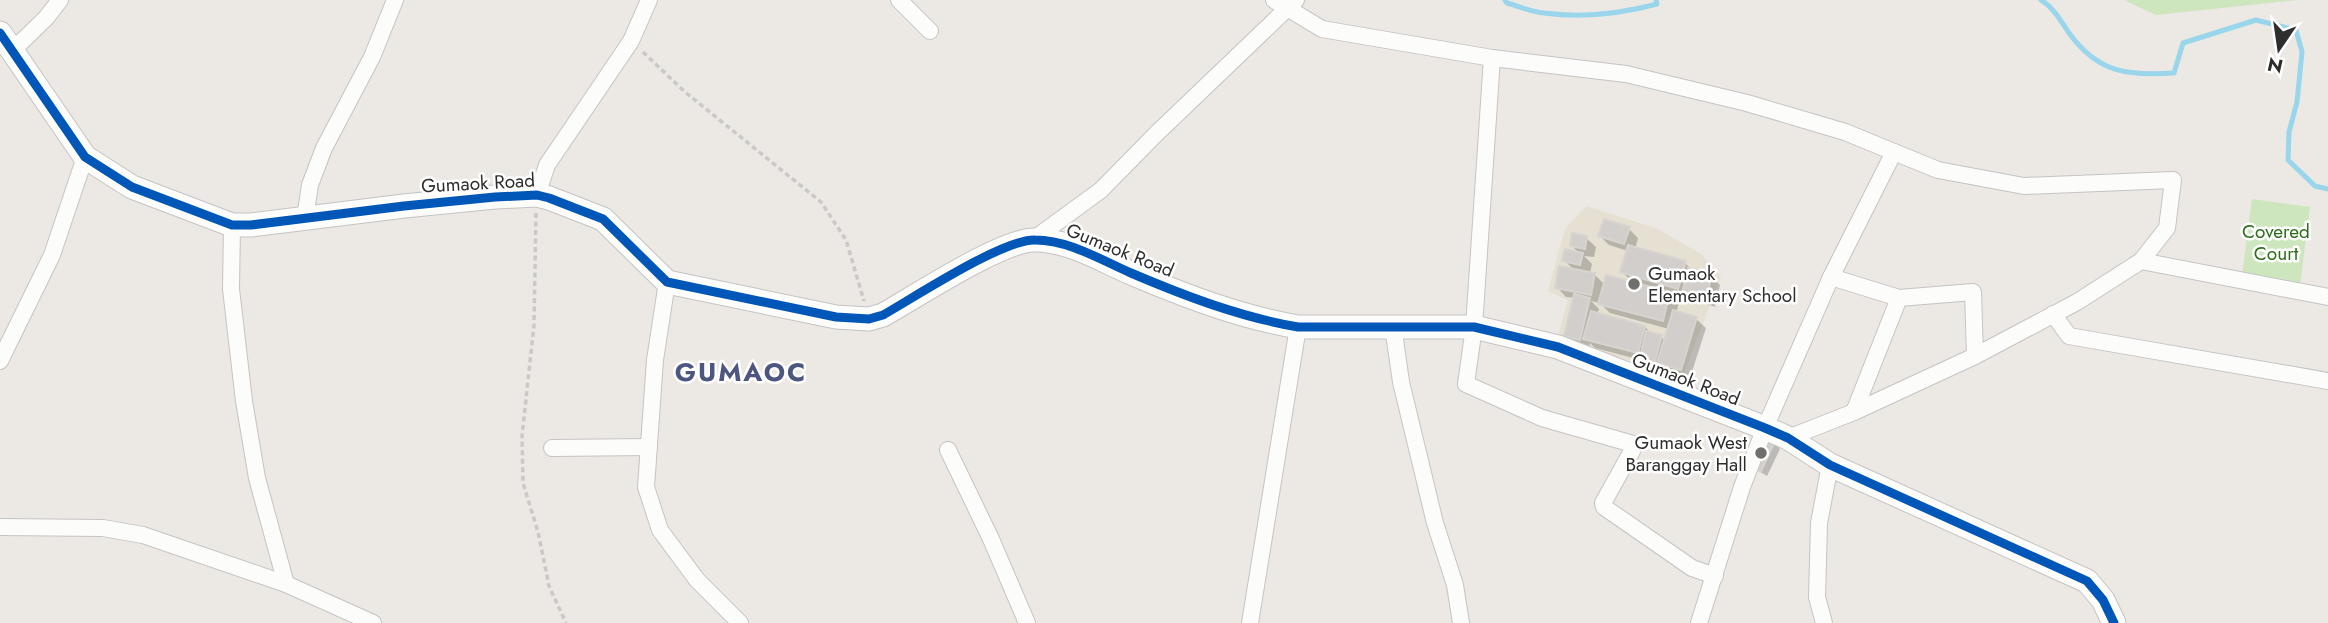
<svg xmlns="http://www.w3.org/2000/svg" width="2328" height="623" viewBox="0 0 2328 623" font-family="Jost,sans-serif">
<rect width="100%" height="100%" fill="#ece8e4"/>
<path fill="#e6e0d3" d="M 1586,206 L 1658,229 L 1701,254 L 1721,276 L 1683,376 L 1557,339 L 1568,300 L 1548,291 L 1565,229 Z"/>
<g fill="#cee6be">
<path d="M 2124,0 L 2298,0 L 2156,15 Z"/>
<path d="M 2252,199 L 2310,207 L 2300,285 L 2242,276 Z"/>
</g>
<g fill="#0003" fill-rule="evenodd">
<path d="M 1629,229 L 1638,238 L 1635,249 L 1685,263 L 1694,272 L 1711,276 L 1720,285 L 1715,307 L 1667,291 L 1679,303 L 1676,313 L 1696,319 L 1706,328 L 1690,378 L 1668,372 L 1665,368 L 1663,374 L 1650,370 L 1641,360 L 1595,348 L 1590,343 L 1589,348 L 1575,345 L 1566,336 L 1575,298 L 1566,297 L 1557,287 L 1574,270 L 1564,260 L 1580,254 L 1572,246 L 1586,238 L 1596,247 L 1594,257 L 1584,256 L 1592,264 L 1590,273 L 1594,274 L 1605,285 L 1635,284 L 1622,272 L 1628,251 L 1609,245 L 1600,236 ZM 1591,301 L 1600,303 L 1610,313 L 1669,329 L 1665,341 L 1661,337 L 1652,334 L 1645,327 L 1597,315 L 1599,309 Z"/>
<path d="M 1774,443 L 1780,449 L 1767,476 L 1757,470 Z"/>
</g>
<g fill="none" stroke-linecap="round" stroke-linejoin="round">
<g stroke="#99d6ec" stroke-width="5">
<path d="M 1505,0 L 1507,3 C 1519,6 1531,12 1544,13 C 1582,18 1620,14 1657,4 L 1656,0"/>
<path d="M 2041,0 C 2053,7 2061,21 2069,33 C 2098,73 2127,76 2174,73 L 2183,43 L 2256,20 L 2296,30 L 2302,52 L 2297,102 L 2289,132 L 2288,160 L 2315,186 L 2328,189"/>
</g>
</g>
<g fill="#d1cecb" stroke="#d7d4d0" stroke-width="2">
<path d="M 1604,219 L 1630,227 L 1624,244 L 1598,236 Z"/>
<path d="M 1572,233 L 1587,236 L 1585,249 L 1570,246 Z"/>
<path d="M 1628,245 L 1686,261 L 1678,289 L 1620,272 Z"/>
<path d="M 1565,249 L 1583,253 L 1580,265 L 1562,261 Z"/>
<path d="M 1559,266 L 1595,273 L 1591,295 L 1555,288 Z"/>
<path d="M 1688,268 L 1712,274 L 1706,299 L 1682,293 Z"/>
<path d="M 1606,275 L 1670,292 L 1663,321 L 1598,304 Z"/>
<path d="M 1574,294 L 1590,298 L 1580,340 L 1564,336 Z"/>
<path d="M 1673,310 L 1697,317 L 1681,370 L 1657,363 Z"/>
<path d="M 1591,311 L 1645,326 L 1638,353 L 1583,339 Z"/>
<path d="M 1646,331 L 1662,335 L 1654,365 L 1639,362 Z"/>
<path d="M 1758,434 L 1775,441 L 1761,471 L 1748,464 Z"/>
</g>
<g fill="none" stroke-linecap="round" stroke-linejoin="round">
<g stroke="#c5c4c5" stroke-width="18">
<g id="street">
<path d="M 899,0 L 930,31"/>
<path d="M 1274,0 L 1322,29 L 1492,58 L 1626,74 L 1747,103 L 1845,132 L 1938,170 L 2024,186 L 2173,180 L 2167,228 L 2141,261 L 2077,302 L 1975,356 L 1854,412 L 1788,438"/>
<path d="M 13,50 L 46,18 L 60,0"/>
<path d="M 1492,58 L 1474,327 L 1466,384 L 1542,418 L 1633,444 L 1632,451 L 1603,503 L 1604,507 L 1692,568 L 1715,576"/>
<path d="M 537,195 L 547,165 L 631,41 L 649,0"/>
<path d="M 305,218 L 310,185 L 324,148 L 372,57 L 395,0"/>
<path d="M 232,225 L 231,289 L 244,401 L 257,478 L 286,584"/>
<path d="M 1034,239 L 1101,190 L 1156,134 L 1296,0"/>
<path d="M 2141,261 L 2328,297"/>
<path d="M 1831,277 L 1894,152"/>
<path d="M 667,282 L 655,360 L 646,487 L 660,530 L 697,580 L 740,623"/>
<path d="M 1899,298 L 1973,292 L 1975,356"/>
<path d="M 2053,314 L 2069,336 L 2328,381"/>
<path d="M 1393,326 L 1401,382 L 1435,523 L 1455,585 L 1461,623"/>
<path d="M 0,361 L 52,255 L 85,157"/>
<path d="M 552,448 L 649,447"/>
<path d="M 948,450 L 991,539 L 1027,623"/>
<path d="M 0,527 L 103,528 L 143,535 L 286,584 L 373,623"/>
<path d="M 1250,623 L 1298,327"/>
<path d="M 1699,623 L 1742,487 L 1765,428 L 1831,277 L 1899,298 L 1854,412"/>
<path d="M 1824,623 L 1817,597 L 1819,523 L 1830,465"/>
</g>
</g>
<g stroke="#c5c4c5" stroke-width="25">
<path id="secondary" d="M 0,33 L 85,157 L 132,187 L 232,225 L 251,225 L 404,206 L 495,197 L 537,195 L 549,198 L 603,219 L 667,282 L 836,317 L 869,319 L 883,315 C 915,297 1003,239 1035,240 C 1069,240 1101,260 1131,273 C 1185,296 1240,317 1298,327 L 1474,327 L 1558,347 L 1765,428 L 1788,438 L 1830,465 L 2087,581 L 2103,600 L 2114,623"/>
</g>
<g stroke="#c9c9c8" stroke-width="3.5" stroke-dasharray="5 3.5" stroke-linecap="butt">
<path d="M 643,52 L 685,92 L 821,202 L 846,240 L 864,301"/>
<path d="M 536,213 L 534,325 L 522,436 L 523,483 L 538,532 L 549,586 L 566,623"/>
</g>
<use href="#street" stroke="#fcfcfb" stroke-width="16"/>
<use href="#secondary" stroke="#fcfcfb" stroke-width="23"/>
<g stroke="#fff" stroke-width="13">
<path id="cycleway" d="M 0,33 L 85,157 L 132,187 L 232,225 L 251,225 L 404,206 L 495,197 L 537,195 L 549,198 L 603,219 L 667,282 L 836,317 L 869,319 L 883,315 C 915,297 1003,239 1035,240 C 1069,240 1101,260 1131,273 C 1185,296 1240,317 1298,327 L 1474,327 L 1558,347 L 1765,428 L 1788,438 L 1830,465 L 2087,581 L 2103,600 L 2114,623"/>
</g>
<use href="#cycleway" stroke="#0057b8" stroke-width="9"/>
</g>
<g fill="#706f6e" stroke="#fff" stroke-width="2.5">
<circle cx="1634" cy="284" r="7"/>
<circle cx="1761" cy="453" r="7"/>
</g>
<g text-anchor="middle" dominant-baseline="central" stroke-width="5" stroke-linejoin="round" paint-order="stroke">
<g font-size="19" fill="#2e2e2e" stroke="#fff">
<text transform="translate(478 183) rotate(-3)">Gumaok Road</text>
<text transform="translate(1120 250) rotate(22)">Gumaok Road</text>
<text transform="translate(1686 379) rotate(21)">Gumaok Road</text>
</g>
<g font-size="19" fill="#2c6e1b" stroke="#fff">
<text x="2276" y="231">Covered<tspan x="2276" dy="22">Court</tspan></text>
</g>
<g font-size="19" fill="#2e2e2e" stroke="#fff" text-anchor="start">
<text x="1648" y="273">Gumaok<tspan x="1648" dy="22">Elementary School</tspan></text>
<text x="1747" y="442" text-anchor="end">Gumaok West<tspan x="1747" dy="22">Baranggay Hall</tspan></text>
</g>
<g font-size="26" font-weight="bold" letter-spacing="2" fill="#4d5680" stroke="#fff">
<text x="741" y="372">GUMAOC</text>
</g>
</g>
<g transform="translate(2279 49) rotate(193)" stroke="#ffffff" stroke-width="5" paint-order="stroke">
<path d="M0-5L12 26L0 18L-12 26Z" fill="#2e2e2e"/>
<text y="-10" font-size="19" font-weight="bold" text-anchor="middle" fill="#2e2e2e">N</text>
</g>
</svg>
